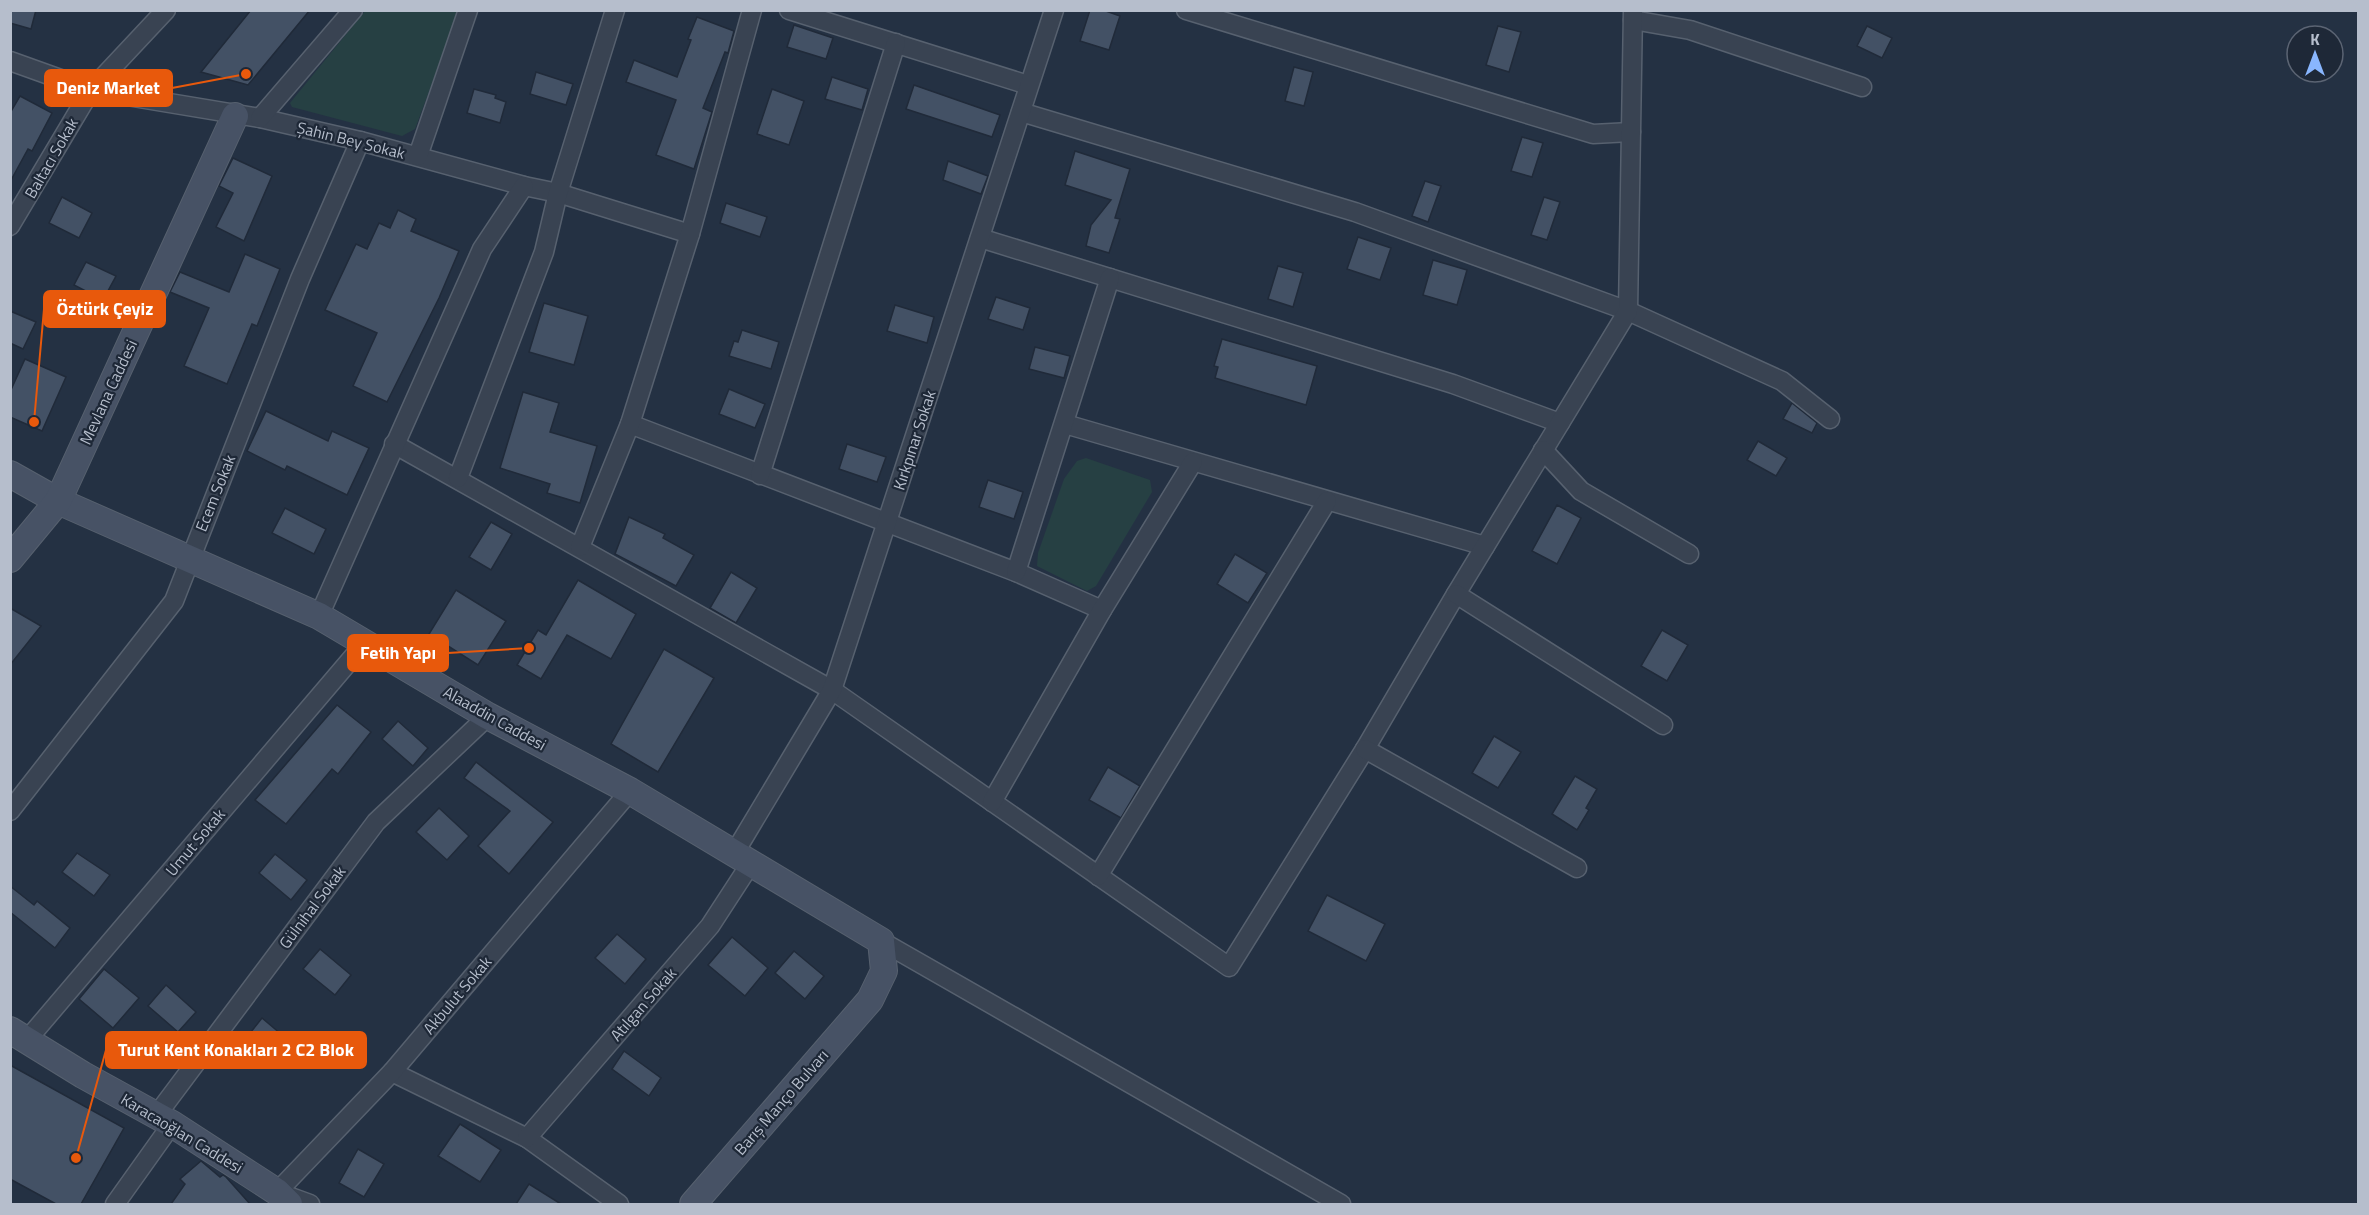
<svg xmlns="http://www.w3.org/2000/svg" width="2369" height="1215" viewBox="0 0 2369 1215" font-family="'Titillium Web',sans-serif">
<rect width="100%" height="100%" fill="#243143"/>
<g fill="#264043">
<path d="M 365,11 L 459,11 L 415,129 L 402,136 L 292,107 L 290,103 Z"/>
<path d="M 1086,458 L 1150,480 L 1152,492 L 1096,586 L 1087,591 L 1037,566 L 1038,553 L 1064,479 L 1077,461 Z"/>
</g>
<g fill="#435165" stroke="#202a39" stroke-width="1.5">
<path d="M 10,10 L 36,10 L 31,29 L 10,23 Z"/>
<path d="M 251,10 L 310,10 L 248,85 L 201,72 Z"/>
<path d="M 1090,10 L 1103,10 L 1120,16 L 1109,50 L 1080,41 Z"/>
<path d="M 697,17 L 734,31 L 728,53 L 725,52 L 703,108 L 712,112 L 694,169 L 656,155 L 676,100 L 626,82 L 634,60 L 677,77 L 691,40 L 688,39 Z"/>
<path d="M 794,25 L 833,38 L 826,59 L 787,47 Z"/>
<path d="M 1498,26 L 1521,32 L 1509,72 L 1486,65 Z"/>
<path d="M 1867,26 L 1892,38 L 1882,58 L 1857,46 Z"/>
<path d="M 1294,67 L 1313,72 L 1304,106 L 1285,101 Z"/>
<path d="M 536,72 L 573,84 L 566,105 L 530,94 Z"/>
<path d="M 832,77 L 868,89 L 862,110 L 825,99 Z"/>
<path d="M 914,85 L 1000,115 L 992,137 L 906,109 Z"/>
<path d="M 474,89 L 496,95 L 495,98 L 506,102 L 500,123 L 467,113 Z"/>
<path d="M 772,89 L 804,101 L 789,145 L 757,134 Z"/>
<path d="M 20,96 L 52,113 L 32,151 L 28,149 L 10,182 L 10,113 Z"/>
<path d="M 1522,137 L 1543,143 L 1532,177 L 1511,171 Z"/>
<path d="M 1075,151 L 1130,169 L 1115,218 L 1120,219 L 1109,253 L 1086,246 L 1091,225 L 1111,200 L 1065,185 Z"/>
<path d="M 233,158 L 272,176 L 244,241 L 216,227 L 233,193 L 219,186 Z"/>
<path d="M 948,161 L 988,176 L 981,194 L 943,180 Z"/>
<path d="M 1425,181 L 1441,186 L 1428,222 L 1412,216 Z"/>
<path d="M 62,197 L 92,213 L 79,238 L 49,223 Z"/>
<path d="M 1544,197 L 1560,202 L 1547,240 L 1531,235 Z"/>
<path d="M 726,203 L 767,217 L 760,237 L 720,223 Z"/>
<path d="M 398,210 L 416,219 L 411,231 L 459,251 L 439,298 L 387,402 L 353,386 L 377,333 L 325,310 L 356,244 L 367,249 L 379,223 L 390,228 Z"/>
<path d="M 1358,237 L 1391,248 L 1380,280 L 1347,269 Z"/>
<path d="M 245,254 L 280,269 L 257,326 L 252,324 L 227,384 L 184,366 L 209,308 L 170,292 L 180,272 L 229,292 Z"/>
<path d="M 1433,260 L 1467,270 L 1457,305 L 1423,295 Z"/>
<path d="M 86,262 L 116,276 L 103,300 L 74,285 Z"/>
<path d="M 1278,266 L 1303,273 L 1293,307 L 1268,299 Z"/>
<path d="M 996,297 L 1030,308 L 1023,330 L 988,319 Z"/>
<path d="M 544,303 L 588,316 L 574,365 L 529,352 Z"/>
<path d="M 895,305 L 934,317 L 927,343 L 887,331 Z"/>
<path d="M 10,311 L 36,322 L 23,349 L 10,343 Z"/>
<path d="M 742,330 L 779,342 L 771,369 L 729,356 L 734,341 L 738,342 Z"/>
<path d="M 1222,339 L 1317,366 L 1306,405 L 1215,378 L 1218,367 L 1214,366 Z"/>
<path d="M 1035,347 L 1070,356 L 1064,378 L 1029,369 Z"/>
<path d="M 25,359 L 66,377 L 42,431 L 10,417 L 10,392 Z"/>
<path d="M 729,389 L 765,404 L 755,428 L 719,414 Z"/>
<path d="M 523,392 L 559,403 L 550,432 L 597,446 L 580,503 L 547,493 L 550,484 L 500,468 Z"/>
<path d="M 1792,403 L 1817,423 L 1812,433 L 1783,419 Z"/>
<path d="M 266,411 L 328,441 L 332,431 L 369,448 L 347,495 L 287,466 L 285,470 L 247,451 Z"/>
<path d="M 1758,441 L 1787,458 L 1776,476 L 1747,460 Z"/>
<path d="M 847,444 L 886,457 L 877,482 L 839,469 Z"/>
<path d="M 988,480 L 1023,492 L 1014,519 L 979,507 Z"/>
<path d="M 1557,505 L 1581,518 L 1557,564 L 1532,551 Z"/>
<path d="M 285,508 L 326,529 L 314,554 L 272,533 Z"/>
<path d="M 629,517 L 665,534 L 663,538 L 694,555 L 676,586 L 615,554 Z"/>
<path d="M 491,522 L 512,534 L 491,570 L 469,557 Z"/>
<path d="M 1235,554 L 1267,573 L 1248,603 L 1217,584 Z"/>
<path d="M 731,572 L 757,588 L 736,623 L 710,608 Z"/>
<path d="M 578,580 L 636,614 L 611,659 L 567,635 L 541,679 L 517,665 L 538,630 L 546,635 Z"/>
<path d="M 456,590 L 506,621 L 478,665 L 429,634 Z"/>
<path d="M 10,608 L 41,626 L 10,665 Z"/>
<path d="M 1662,630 L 1688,645 L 1667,681 L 1641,666 Z"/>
<path d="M 664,649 L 714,678 L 658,772 L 611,744 Z"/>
<path d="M 337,705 L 371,732 L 338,774 L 332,769 L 286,824 L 255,800 Z"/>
<path d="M 398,721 L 428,748 L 413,766 L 382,739 Z"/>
<path d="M 1494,736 L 1521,752 L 1498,788 L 1472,773 Z"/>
<path d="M 476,762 L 553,822 L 509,874 L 478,846 L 510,811 L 464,778 Z"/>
<path d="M 1108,767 L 1140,786 L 1121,818 L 1089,800 Z"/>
<path d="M 1575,776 L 1597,789 L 1586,808 L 1589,810 L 1577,830 L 1552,814 Z"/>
<path d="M 439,808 L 469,836 L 447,860 L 416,832 Z"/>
<path d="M 77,853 L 110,875 L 94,896 L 62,872 Z"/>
<path d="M 275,854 L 307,880 L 291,900 L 259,873 Z"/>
<path d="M 10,886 L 34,905 L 37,901 L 70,928 L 55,948 L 10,912 Z"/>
<path d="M 1327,895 L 1385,924 L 1366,961 L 1308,931 Z"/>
<path d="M 617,934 L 646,959 L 625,984 L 595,958 Z"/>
<path d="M 732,937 L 768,968 L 745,996 L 708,965 Z"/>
<path d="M 320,949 L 351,975 L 335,995 L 303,969 Z"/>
<path d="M 794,951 L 824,976 L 805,999 L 775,973 Z"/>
<path d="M 104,969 L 139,998 L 113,1028 L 79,999 Z"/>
<path d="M 166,985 L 196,1012 L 178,1032 L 148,1006 Z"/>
<path d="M 262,1018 L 288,1040 L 273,1059 L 247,1037 Z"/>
<path d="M 624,1051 L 661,1078 L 649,1096 L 612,1069 Z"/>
<path d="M 10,1065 L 124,1128 L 81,1204 L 56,1204 L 10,1179 Z"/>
<path d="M 460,1124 L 501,1150 L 480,1182 L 438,1156 Z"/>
<path d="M 358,1149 L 384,1164 L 364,1197 L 339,1183 Z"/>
<path d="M 201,1161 L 220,1177 L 223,1175 L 226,1177 L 250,1204 L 171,1204 L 185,1184 L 180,1179 Z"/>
<path d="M 529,1184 L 561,1204 L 516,1204 Z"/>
</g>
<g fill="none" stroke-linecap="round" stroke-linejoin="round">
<g stroke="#57616f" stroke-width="21">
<g id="street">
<path d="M 789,10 L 1028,85"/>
<path d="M 1186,10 L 1593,134 L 1631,132"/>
<path d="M 1633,20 L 1690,30 L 1862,87"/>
<path d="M 10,61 L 91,90 L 260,118 L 360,141 L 524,186 L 558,193 L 690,234"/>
<path d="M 1021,112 L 1355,212 L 1628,311 L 1782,381 L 1830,419"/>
<path d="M 260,118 L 353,10"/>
<path d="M 418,156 L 468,10"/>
<path d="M 10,226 L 91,90 L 166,10"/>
<path d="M 980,238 L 1453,384 L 1560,423"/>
<path d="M 630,424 L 1016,572 L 1102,610"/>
<path d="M 1065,424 L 1485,546"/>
<path d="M 394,444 L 832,690 L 1229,967 L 1365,749 L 1456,594 L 1628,311 L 1633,10"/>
<path d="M 1543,450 L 1581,491 L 1689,554"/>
<path d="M 760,475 L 896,43"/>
<path d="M 458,478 L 544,252 L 558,193 L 615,10"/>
<path d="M 580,547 L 630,424 L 690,234 L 752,10"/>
<path d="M 1016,572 L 1110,278"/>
<path d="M 1456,594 L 1663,725"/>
<path d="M 319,616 L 482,249 L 524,186"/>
<path d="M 1365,749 L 1577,868"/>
<path d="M 992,802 L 1102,610 L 1193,462"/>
<path d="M 10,811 L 174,601 L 300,279 L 360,141"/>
<path d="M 735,852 L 832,690 L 1054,10"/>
<path d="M 1098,876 L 1327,501"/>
<path d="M 881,941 L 1341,1204"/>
<path d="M 27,1040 L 364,644"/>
<path d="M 392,1072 L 527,1138 L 619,1204"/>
<path d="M 156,1116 L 376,822 L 488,716"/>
<path d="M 527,1138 L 710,926 L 751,863"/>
<path d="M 115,1204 L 172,1124"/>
<path d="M 310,1204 L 277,1192 L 392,1072 L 630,791"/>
</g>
</g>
<g stroke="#57616f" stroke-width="28">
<g id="secondary">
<path d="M 10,474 L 58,501 L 319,616 L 488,716 L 630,791 L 881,941 L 884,971 L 870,1000 L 693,1204"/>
<path d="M 10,559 L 58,501 L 235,116"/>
<path d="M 10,1030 L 83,1075 L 172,1124 L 277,1192 L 289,1204"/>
</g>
</g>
<use href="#street" stroke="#394352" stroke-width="18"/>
<use href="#secondary" stroke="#475265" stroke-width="26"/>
</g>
<g text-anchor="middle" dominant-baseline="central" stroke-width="4.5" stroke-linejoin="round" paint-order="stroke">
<g font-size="16" fill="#b6becc" stroke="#1e2837">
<text transform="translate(351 140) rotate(14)">Şahin Bey Sokak</text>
<text transform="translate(51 158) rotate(-60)">Baltacı Sokak</text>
<text transform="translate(108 392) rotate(-65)">Mevlana Caddesi</text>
<text transform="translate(914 440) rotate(-72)">Kırkpınar Sokak</text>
<text transform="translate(215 493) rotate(-68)">Ecem Sokak</text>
<text transform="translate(495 718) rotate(29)">Alaaddin Caddesi</text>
<text transform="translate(195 842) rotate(-50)">Umut Sokak</text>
<text transform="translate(312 907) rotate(-53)">Gülnihal Sokak</text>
<text transform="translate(457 995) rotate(-50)">Akbulut Sokak</text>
<text transform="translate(643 1004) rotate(-49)">Atılgan Sokak</text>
<text transform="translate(781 1102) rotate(-49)">Barış Manço Bulvarı</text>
<text transform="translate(182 1133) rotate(31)">Karacaoğlan Caddesi</text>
</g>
</g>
<path fill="none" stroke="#e8590c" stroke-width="2" d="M246 74L172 88M34 422L44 309M529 648L448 653M76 1158L106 1050"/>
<g fill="#e8590c" stroke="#1e2837" stroke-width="2">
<circle cx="246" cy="74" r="6"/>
<circle cx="34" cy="422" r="6"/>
<circle cx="529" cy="648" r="6"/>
<circle cx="76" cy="1158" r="6"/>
</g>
<g fill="#e8590c" stroke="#e8590c" stroke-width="2">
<rect x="45" y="70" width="127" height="36" rx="6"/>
<rect x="44" y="291" width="121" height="36" rx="6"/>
<rect x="348" y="635" width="100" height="36" rx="6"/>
<rect x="106" y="1032" width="260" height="36" rx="6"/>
</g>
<g font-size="18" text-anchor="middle" font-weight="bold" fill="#fff">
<text x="108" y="94">Deniz Market</text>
<text x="105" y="315">Öztürk Çeyiz</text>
<text x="398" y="659">Fetih Yapı</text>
<text x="236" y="1056">Turut Kent Konakları 2 C2 Blok</text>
</g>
<rect width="2369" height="1215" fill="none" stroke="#b6becc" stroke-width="24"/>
<g transform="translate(2315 54)"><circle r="28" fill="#1e2837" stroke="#5b6473" stroke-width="1.5"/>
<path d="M0-4.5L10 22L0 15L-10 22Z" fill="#89b6fe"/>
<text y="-9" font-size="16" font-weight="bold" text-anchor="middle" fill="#b6becc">K</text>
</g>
</svg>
